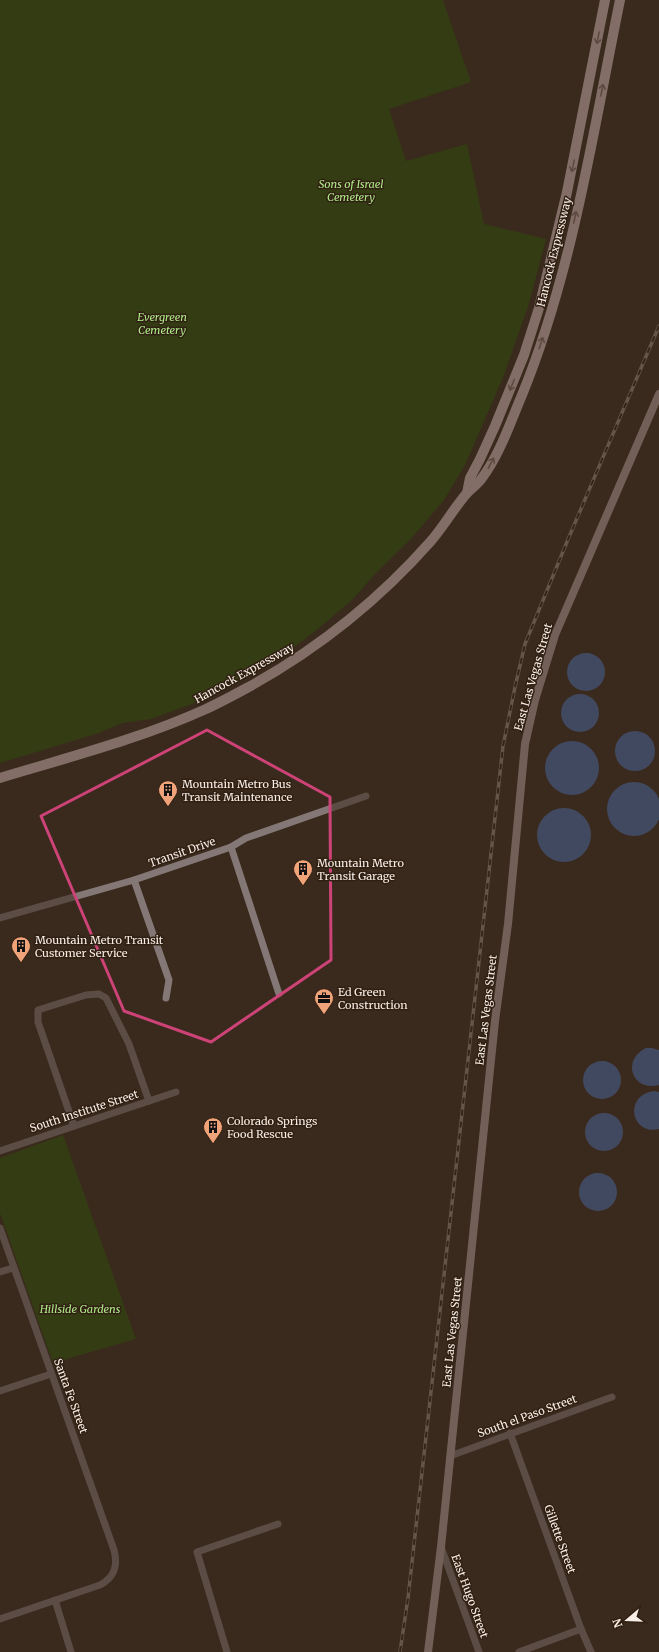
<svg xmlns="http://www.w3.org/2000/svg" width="659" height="1652" viewBox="0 0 659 1652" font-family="Merriweather,serif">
<rect width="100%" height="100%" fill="#3a2a1d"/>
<g fill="#2d5208">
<path d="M 0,0 L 443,0 L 471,82 L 389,109 L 406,161 L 467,144 L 484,224 L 546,239 L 528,307 L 502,380 L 465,465 L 444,500 L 410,540 L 376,573 L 352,600 L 313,633 L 275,661 L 226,686 L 203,700 L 151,719 L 122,723 L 99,733 L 0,763 Z"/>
<path d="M 63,1135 L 136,1339 L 53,1363 L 0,1213 L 0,1158 Z"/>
</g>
<g fill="#4b6fb2">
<circle cx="586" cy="672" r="19"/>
<circle cx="580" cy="713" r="19"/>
<circle cx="635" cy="751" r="20"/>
<circle cx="572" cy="768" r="27"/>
<circle cx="634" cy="809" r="27"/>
<circle cx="564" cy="835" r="27"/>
<path d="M 646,1048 L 652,1048 L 659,1050 L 659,1085 C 632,1092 621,1060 646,1048 Z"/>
<circle cx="602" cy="1080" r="19"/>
<path d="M 654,1091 L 659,1092 L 659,1129 C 631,1136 623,1095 654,1091 Z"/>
<circle cx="604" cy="1132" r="19"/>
<circle cx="598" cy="1192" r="19"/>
</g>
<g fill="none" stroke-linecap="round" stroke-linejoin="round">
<g stroke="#847877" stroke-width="7">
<path d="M 231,847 L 279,994"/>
<path d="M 134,880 L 169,980 L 166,998"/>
<path d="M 0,918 L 134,880 L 231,847 L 246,838 L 366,796"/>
<path d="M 74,1126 L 38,1022 L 38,1010 L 86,995 L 99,994 L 106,998 L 129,1044 L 149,1101"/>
<path d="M 0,1151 L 176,1092"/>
<path d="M 0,1228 L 114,1550 C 118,1565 115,1577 100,1585 L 0,1619"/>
<path d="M 0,1272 L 13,1268"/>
<path d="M 0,1391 L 51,1374"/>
<path d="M 510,1433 L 581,1629 L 591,1652"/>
<path d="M 450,1456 L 612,1397"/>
<path d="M 441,1547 L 479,1652"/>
<path d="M 55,1600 L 71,1652"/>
<path d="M 227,1652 L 197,1552 L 278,1524"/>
<path d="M 519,1652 L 581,1629"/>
</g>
<path stroke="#b5a2a1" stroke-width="8" d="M 428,1652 L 441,1547 L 495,1021 L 508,924 L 525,744 L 535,700 L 555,635 L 659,394"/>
<g stroke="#dbc2c1" stroke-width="10">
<path d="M 467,493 L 470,478 L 480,459 L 495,426 L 524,355 L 539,308 L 567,192 L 605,0"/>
<path d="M 0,778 C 69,757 140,739 206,709 C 219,703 232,696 245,689 C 315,651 378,601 431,541 C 444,526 454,508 467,493 C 472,488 478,484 482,478 C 500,454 510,423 522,395 C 573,270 593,132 620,0"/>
</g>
<g stroke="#96897e" stroke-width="3.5">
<path id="rail" d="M 400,1652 L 408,1598 L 503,746 L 515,687 L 525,644 L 569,537 L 659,326"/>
</g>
<use href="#rail" stroke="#302013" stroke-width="2" stroke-dasharray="6" stroke-linecap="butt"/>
</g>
<defs><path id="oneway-shaft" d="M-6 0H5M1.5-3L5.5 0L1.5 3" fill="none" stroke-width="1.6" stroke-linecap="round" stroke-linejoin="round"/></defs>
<g stroke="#86716a">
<use href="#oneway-shaft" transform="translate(598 38) rotate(101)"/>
<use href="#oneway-shaft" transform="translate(602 90) rotate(-79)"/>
<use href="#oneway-shaft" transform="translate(573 166) rotate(102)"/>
<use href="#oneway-shaft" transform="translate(575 217) rotate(-78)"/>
<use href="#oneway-shaft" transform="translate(541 343) rotate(-72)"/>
<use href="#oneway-shaft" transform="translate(512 385) rotate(112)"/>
<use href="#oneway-shaft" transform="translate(491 463) rotate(-62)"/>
</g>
<path d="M0 0H659V1652H0ZM 207,730 L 330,797 L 331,960 L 211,1042 L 124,1011 L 41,816 Z" fill="#3a2a1d" fill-opacity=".55" fill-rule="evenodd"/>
<path fill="none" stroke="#cd4377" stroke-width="3" stroke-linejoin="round" d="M 207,730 L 330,797 L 331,960 L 211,1042 L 124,1011 L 41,816 Z"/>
<defs>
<g id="building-pin" transform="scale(1)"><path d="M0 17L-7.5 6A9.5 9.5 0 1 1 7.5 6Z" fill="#f0a278" stroke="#302013"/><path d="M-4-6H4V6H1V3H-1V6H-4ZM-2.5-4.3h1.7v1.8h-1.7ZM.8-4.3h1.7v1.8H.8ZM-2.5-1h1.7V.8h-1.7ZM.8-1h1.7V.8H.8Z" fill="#111"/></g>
<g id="office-pin" transform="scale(1)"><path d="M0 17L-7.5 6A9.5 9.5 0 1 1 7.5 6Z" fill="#f0a278" stroke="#302013"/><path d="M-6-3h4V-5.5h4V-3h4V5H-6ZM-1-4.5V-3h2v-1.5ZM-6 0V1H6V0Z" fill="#111"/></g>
</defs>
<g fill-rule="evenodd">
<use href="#building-pin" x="168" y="790"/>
<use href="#building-pin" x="303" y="869"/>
<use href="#building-pin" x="21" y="946"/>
<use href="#office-pin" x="324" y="998"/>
<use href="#building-pin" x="213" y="1127"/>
</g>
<g text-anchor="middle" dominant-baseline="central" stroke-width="3" stroke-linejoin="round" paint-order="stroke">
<g font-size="11" font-style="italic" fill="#aeea87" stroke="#302013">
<text x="351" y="184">Sons of Israel<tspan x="351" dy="13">Cemetery</tspan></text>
<text x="162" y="317">Evergreen<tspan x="162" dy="13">Cemetery</tspan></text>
<text x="80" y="1309">Hillside Gardens</text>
</g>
<g font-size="11" fill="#f9eee6" stroke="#302013">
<text transform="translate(554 252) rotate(-76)">Hancock Expressway</text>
<text transform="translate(244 673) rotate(-29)">Hancock Expressway</text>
<text transform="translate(533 677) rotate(-74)">East Las Vegas Street</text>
<text transform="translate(182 852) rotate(-19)">Transit Drive</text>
<text transform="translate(486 1010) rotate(-83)">East Las Vegas Street</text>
<text transform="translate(84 1111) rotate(-18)">South Institute Street</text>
<text transform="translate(452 1332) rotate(-84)">East Las Vegas Street</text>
<text transform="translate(71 1396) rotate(70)">Santa Fe Street</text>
<text transform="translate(527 1416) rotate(-20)">South el Paso Street</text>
<text transform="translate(560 1539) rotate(70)">Gillette Street</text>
<text transform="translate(470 1596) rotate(70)">East Hugo Street</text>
</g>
<g font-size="11" fill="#f9eee6" stroke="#302013" text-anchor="start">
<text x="182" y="784">Mountain Metro Bus<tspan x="182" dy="13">Transit Maintenance</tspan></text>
<text x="317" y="863">Mountain Metro<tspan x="317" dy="13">Transit Garage</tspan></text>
<text x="35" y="940">Mountain Metro Transit<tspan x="35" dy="13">Customer Service</tspan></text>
<text x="338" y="992">Ed Green<tspan x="338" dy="13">Construction</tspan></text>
<text x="227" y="1121">Colorado Springs<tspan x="227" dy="13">Food Rescue</tspan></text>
</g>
</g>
<g transform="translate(627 1620) rotate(251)" stroke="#302013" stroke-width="3" paint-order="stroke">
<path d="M0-3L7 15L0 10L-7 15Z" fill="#f9eee6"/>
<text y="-6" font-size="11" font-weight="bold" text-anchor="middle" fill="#f9eee6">N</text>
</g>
</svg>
